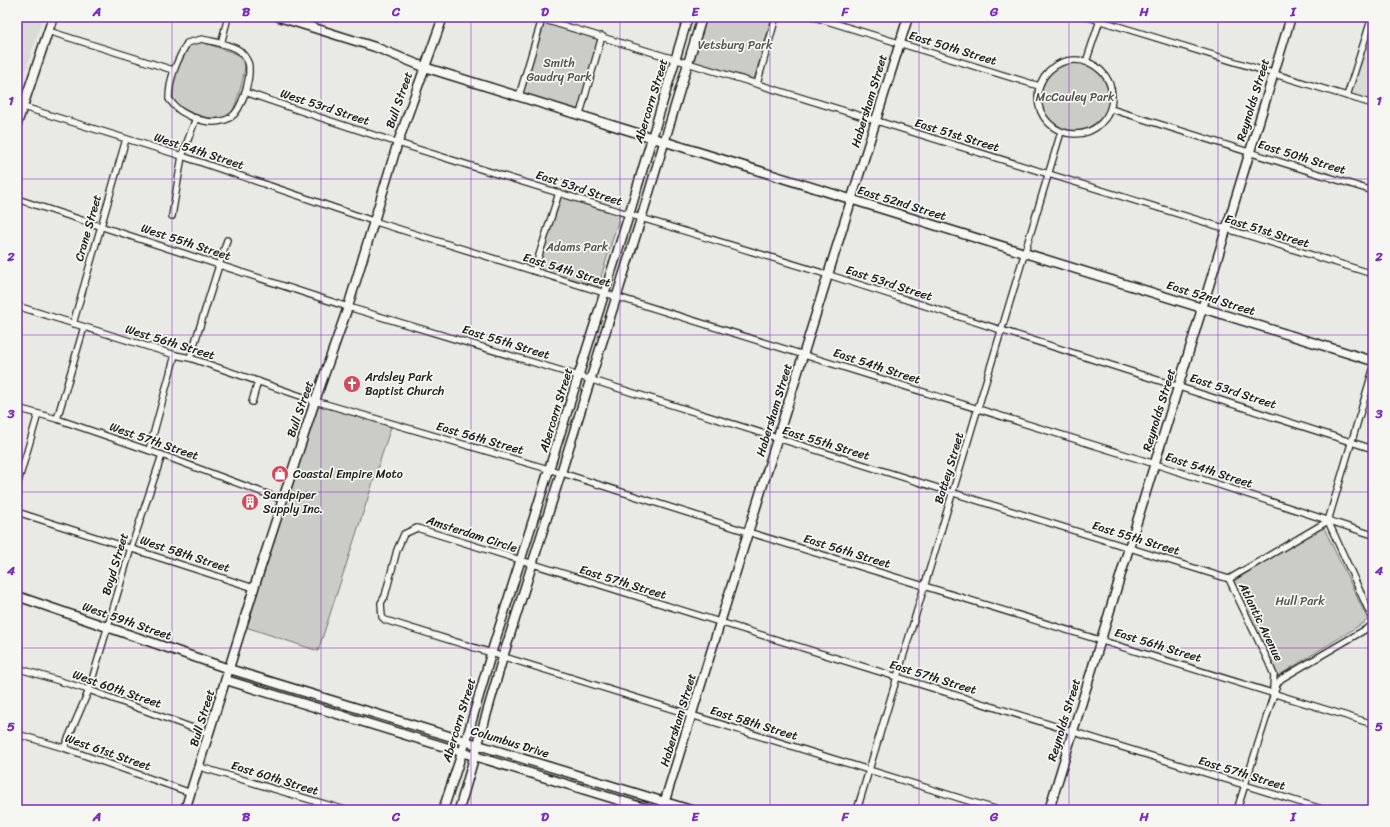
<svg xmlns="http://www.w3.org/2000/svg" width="1390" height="827" viewBox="0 0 1390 827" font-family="Sriracha,sans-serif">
<rect width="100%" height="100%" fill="#e9e9e5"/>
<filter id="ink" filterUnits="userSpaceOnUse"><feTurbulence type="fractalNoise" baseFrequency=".025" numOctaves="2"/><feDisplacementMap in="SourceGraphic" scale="8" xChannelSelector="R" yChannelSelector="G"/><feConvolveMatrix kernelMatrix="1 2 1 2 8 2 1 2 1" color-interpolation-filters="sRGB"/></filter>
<g filter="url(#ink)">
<g fill="#dadad6">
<path d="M 17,17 L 43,17 L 18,95 L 17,95 Z"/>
<path d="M 1373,24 L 1373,99 L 1352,93 Z"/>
</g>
<g fill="#cbcbc7" stroke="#747472">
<path d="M 705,17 L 772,17 L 754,79 L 691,61 Z"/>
<path d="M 542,19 L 602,36 L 580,114 L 519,96 Z"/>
<path d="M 202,42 L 237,54 L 245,65 C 243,82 238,99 231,115 C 214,123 187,114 174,102 C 170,89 179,53 189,46 C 193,43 197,43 202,42 Z"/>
<circle cx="1075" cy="97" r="37"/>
<path d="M 561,196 L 620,215 L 598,287 L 537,270 Z"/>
<path d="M 315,401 L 392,424 L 318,651 L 243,626 Z"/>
<path d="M 1323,526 L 1368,620 L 1278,676 L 1232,582 Z"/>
</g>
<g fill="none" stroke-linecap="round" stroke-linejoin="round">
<g stroke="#1c1c1c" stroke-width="8">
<g id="street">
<path d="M 535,17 L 757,84 L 1373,274"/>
<path d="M 814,17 L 1039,86"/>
<path d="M 1088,17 L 1373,104"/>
<path d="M 48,31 L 173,70"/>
<path d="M 202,39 C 213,42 231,44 240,51 C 244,55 249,61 249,67 C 250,80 242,110 231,117 C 219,125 204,122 192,117 C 181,112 176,109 169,99 C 169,78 177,61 187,43 Z"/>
<path d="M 221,44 L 228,17"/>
<circle cx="1075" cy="97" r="37"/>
<path d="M 1086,62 L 1101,17"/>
<path d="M 757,84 L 776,17"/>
<path d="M 245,92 C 438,159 634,215 829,275 C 1011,332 1192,391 1373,449"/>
<path d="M 519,96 L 542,19"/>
<path d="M 1347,96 L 1372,17"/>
<path d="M 17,105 L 182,156 L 373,221 L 1155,464 L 1373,535"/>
<path d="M 1111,109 L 1373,191"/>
<path d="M 580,114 L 602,36"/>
<path d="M 17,199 L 348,307 L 592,380 L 1229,579"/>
<path d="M 172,216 L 182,156 L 196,118"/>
<path d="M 534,271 L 559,193"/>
<path d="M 17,306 L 175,355 L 190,358 L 315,401 L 562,473 L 748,532 L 1373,724"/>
<path d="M 73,324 L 126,139"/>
<path d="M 190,358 L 227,240"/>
<path d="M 1373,370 L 1328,521 L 1373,620"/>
<path d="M 252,402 L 258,381"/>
<path d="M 17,408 L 57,419 L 162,455 L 283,500"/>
<path d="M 57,419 L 84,327"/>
<path d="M 149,450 L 175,355"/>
<path d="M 17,486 L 38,414"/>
<path d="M 17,512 L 254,588"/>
<path d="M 1229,579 L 1268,661 L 1274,675 L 1273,688"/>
<path d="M 1229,579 L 1328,521"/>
<path d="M 17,668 L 89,690 L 209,734"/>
<path d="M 17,734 L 64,748 L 191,793"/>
<path d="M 64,748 L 89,690 L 131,548 L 162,455"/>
<path d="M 200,767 L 345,810"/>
<path d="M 857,810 L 1061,132"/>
<path d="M 998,810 L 385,620 L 382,617 L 381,603 L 385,596 L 397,550 L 404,534 L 417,528 L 1325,810"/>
<path d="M 1237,810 L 1277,684 L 1281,679 L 1373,625"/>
</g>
</g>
<g stroke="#1c1c1c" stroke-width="11">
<g id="secondary">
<path d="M 279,17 L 375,47 L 424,67 L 1373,361"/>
<path d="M 17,124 L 53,17"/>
<path d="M 17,596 L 229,669 L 691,810"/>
<path d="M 226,680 L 651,810"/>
<path d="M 185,810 L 254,588 L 315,401 L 348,307 L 398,142 L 443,17"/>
<path d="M 662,810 L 908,17"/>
<path d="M 1049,810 L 1291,17"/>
</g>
</g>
<g stroke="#1c1c1c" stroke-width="11">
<g id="primary">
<path d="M 443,810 L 466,741 L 491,654 L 629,215 L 688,17"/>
<path d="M 459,810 L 503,657 L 641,219 L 702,17"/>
</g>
</g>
<use href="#street" stroke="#f6f6f2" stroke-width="5.5"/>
<use href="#secondary" stroke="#f6f6f2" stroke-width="8"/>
<use href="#primary" stroke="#f6f6f2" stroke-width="8"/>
</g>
</g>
<path fill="none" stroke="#7b2cbf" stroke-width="1" stroke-opacity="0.55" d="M 172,17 L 172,810M 321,17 L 321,810M 471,17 L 471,810M 620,17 L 620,810M 770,17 L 770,810M 919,17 L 919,810M 1069,17 L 1069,810M 1218,17 L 1218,810M 17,179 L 1373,179M 17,335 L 1373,335M 17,492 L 1373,492M 17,648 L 1373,648"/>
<defs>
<g id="church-disc" transform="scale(0.9)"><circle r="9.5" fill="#d1495b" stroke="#f6f6f2"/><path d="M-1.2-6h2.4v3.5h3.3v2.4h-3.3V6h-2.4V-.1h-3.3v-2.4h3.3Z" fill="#fff"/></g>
<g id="shop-disc" transform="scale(0.9)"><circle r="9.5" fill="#d1495b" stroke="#f6f6f2"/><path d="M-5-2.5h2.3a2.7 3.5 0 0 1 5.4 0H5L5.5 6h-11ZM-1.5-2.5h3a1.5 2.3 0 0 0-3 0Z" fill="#fff"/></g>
<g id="building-disc" transform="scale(0.9)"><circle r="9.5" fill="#d1495b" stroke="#f6f6f2"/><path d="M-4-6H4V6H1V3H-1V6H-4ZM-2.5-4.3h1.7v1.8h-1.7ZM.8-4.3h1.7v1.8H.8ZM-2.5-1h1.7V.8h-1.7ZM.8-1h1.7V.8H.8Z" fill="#fff"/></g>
</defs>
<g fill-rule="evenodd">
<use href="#church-disc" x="352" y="384"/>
<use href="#shop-disc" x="280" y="474"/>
<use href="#building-disc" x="250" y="502"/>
</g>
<g text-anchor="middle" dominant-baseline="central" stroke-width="3.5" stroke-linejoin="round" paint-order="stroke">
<g font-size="12" fill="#51514f" stroke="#f6f6f2">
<text x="735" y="45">Vetsburg Park</text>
<text x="559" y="63">Smith<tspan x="559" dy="14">Gaudry Park</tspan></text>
<text x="1075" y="97">McCauley Park</text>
<text x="577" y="247">Adams Park</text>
<text x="1300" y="601">Hull Park</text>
</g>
<g font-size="12" fill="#1c1c1c" stroke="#f6f6f2">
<text transform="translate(953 48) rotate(17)">East 50th Street</text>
<text transform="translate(399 100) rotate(-71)">Bull Street</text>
<text transform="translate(1253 100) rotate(-73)">Reynolds Street</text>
<text transform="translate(651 101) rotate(-73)">Abercorn Street</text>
<text transform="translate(869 101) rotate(-73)">Habersham Street</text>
<text transform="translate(325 107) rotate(18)">West 53rd Street</text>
<text transform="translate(957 135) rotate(17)">East 51st Street</text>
<text transform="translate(199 151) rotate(18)">West 54th Street</text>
<text transform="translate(1302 157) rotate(17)">East 50th Street</text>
<text transform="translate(579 188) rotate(18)">East 53rd Street</text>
<text transform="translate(902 203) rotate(17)">East 52nd Street</text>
<text transform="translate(88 228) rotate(-74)">Crane Street</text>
<text transform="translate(1267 231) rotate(17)">East 51st Street</text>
<text transform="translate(186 242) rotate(18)">West 55th Street</text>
<text transform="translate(567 270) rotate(17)">East 54th Street</text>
<text transform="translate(889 283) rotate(18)">East 53rd Street</text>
<text transform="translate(1211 298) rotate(17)">East 52nd Street</text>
<text transform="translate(170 342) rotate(17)">West 56th Street</text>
<text transform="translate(506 342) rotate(17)">East 55th Street</text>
<text transform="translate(877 366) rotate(18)">East 54th Street</text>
<text transform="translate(1233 391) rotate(18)">East 53rd Street</text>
<text transform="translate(300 409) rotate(-71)">Bull Street</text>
<text transform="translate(556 410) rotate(-73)">Abercorn Street</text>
<text transform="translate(774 410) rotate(-73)">Habersham Street</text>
<text transform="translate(1159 410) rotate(-73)">Reynolds Street</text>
<text transform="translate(480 438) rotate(16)">East 56th Street</text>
<text transform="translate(154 441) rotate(19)">West 57th Street</text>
<text transform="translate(826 443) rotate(17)">East 55th Street</text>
<text transform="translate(949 468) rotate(-73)">Battey Street</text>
<text transform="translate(1209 470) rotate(18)">East 54th Street</text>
<text transform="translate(472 534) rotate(18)">Amsterdam Circle</text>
<text transform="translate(1136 538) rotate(17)">East 55th Street</text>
<text transform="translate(847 551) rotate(17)">East 56th Street</text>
<text transform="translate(185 554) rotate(18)">West 58th Street</text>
<text transform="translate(115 564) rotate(-73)">Boyd Street</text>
<text transform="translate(623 582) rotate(17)">East 57th Street</text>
<text transform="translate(127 621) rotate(19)">West 59th Street</text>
<text transform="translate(1261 622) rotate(64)">Atlantic Avenue</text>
<text transform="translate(1158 645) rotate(17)">East 56th Street</text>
<text transform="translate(933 677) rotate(17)">East 57th Street</text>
<text transform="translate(117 689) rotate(19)">West 60th Street</text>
<text transform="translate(202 718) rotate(-73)">Bull Street</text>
<text transform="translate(459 720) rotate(-73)">Abercorn Street</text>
<text transform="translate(678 720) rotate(-73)">Habersham Street</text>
<text transform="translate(1064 720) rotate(-73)">Reynolds Street</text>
<text transform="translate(754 723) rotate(17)">East 58th Street</text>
<text transform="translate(510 742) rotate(17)">Columbus Drive</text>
<text transform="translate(108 752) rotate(19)">West 61st Street</text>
<text transform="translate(1242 773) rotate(17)">East 57th Street</text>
<text transform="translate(275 778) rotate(17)">East 60th Street</text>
</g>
<g font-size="12" fill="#1c1c1c" stroke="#f6f6f2" text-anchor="start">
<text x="365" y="377">Ardsley Park<tspan x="365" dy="14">Baptist Church</tspan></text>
<text x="293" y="474">Coastal Empire Moto</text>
<text x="263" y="495">Sandpiper<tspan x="263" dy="14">Supply Inc.</tspan></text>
</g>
</g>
<rect width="1390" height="827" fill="none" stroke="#f6f6f2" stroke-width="44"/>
<rect x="22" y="22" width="1346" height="783" fill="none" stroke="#7b2cbf" stroke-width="1.5"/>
<g font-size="13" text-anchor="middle" font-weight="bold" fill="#7b2cbf">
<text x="97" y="16">A</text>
<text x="246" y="16">B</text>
<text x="396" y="16">C</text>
<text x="545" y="16">D</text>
<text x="695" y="16">E</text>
<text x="845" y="16">F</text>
<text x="994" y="16">G</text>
<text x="1144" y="16">H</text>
<text x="1293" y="16">I</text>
<text x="11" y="105">1</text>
<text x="1379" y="105">1</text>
<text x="11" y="261">2</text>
<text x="1379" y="261">2</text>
<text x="11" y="418">3</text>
<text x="1379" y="418">3</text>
<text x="11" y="575">4</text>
<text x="1379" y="575">4</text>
<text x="11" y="731">5</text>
<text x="1379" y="731">5</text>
<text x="97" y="821">A</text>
<text x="246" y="821">B</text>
<text x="396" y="821">C</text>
<text x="545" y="821">D</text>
<text x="695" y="821">E</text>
<text x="845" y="821">F</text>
<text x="994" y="821">G</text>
<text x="1144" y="821">H</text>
<text x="1293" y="821">I</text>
</g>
</svg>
